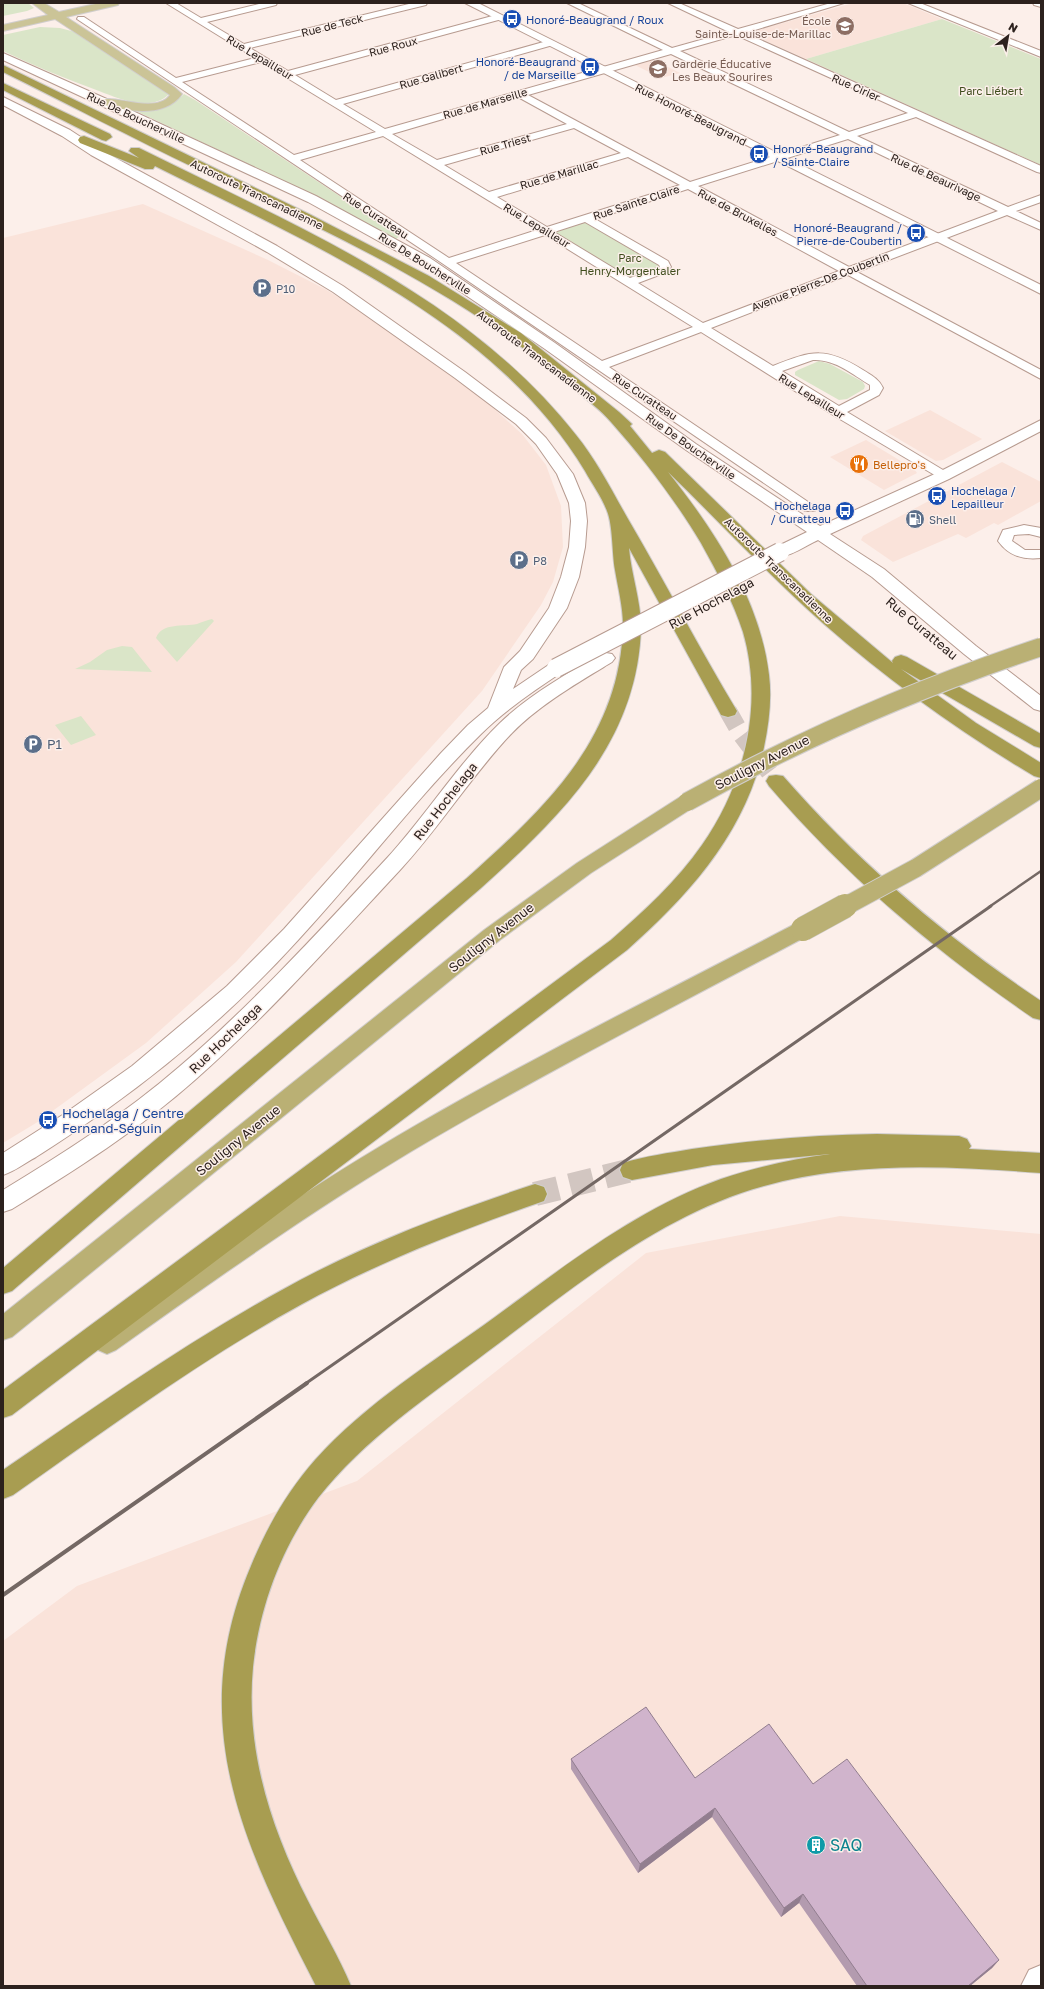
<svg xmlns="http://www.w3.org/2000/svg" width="1044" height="1989" viewBox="0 0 1044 1989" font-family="'Golos Text',sans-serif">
<rect width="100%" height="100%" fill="#fcefea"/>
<g fill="#fae3da">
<path d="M 853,3 L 903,3 L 942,19 L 806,59 L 748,33 Z"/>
<path d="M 654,60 L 680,73 L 661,78 L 635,65 Z"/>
<path d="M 143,204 L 268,260 L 325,289 L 385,326 L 482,398 L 522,434 L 546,465 L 561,506 L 563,547 L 553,582 L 541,605 L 482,691 L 236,962 L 146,1043 L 36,1123 L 3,1143 L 3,238 Z"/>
<path d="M 930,410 L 982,439 L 943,460 L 936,461 L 885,431 Z"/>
<path d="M 866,440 L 914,469 L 917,473 L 884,490 L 830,457 Z"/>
<path d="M 1002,462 L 1041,482 L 1041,501 L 998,525 L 994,523 L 966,538 L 958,534 L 893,562 L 861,540 L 863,536 Z"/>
<path d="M 840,1216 L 1041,1234 L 1041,1986 L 3,1986 L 3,1641 L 77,1586 L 357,1481 L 646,1253 Z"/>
</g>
<g fill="#dae5c8">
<path d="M 3,3 L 28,3 L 34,8 L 27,11 L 3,16 Z"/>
<path d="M 942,19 L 1041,59 L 1041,165 L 806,59 Z"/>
<path d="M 40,27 L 60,28 L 75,32 L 168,92 L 168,95 C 161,102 150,104 140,103 C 126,102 112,96 99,91 C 66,79 35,66 3,51 L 3,35 Z"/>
<path d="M 184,94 L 195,100 L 400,236 L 396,239 L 288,183 L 136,111 C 155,105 168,110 184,94 Z"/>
<path d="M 586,218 L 666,267 L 629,282 L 546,231 Z"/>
<path d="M 819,361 L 830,364 L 863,382 L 865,386 L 864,389 L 847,399 L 839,400 L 795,375 L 795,372 L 798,370 Z"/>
<path d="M 212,619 L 214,621 L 177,662 L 156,638 C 162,622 184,627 197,624 C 202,622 207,620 212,619 Z"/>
<path d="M 122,646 L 132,647 L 152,672 L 75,669 L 90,662 L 107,650 Z"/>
<path d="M 81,716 L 96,735 L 71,745 L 55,725 Z"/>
</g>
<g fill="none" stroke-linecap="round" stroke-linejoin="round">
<path stroke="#d2c6c1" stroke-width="18" stroke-dasharray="18 10" stroke-linecap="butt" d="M 728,711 L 741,734 L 776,781"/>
<path stroke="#d2c6c1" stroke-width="24" stroke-dasharray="24 12" stroke-linecap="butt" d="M 535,1194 L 632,1170"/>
<g stroke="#b79b90" stroke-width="2">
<g id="minor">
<path d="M 166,3 L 176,3 L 201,18 L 263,3 L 277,3 L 276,5 L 207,22 L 244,44 L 413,3 L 427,3 L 426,5 L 250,48 L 288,71 L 496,15 L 499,14 L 503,17 L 502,19 L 295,75 L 336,100 L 547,41 L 550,40 L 554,43 L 553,45 L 343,104 L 385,129 L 663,50 L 567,3 L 578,3 L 672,48 L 729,32 L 668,3 L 679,3 L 738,29 L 831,3 L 844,3 L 745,33 L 1041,166 L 1041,173 L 1037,172 L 916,117 L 857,136 L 1008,207 L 1041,195 L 1041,202 L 1016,211 L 1041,223 L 1041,230 L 1007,215 L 857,272 L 1041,370 L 1041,379 L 848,275 L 711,328 L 773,366 C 813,350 826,347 863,370 C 871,375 879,379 883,388 L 879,395 L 847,412 L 948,473 L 949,476 L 948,479 L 943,480 L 833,415 L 701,332 L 609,367 L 817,508 L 815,511 L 805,511 L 433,257 L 77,19 L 78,17 L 84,17 L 176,78 L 255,58 ZM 736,35 L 908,113 L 849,132 L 680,51 ZM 671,54 L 840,135 L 690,182 L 528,95 ZM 261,62 L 376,132 L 294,155 L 182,82 ZM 518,97 L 567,124 L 437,160 L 392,134 ZM 574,128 L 621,153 L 489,192 L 444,165 ZM 383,136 L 537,230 L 449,258 L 300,160 ZM 848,139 L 998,211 L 849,267 L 698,186 ZM 628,157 L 680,185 L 547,227 L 497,197 ZM 688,189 L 839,271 L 703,323 L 638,283 L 667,272 L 671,267 L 668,261 L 595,219 ZM 585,222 L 659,265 L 660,267 L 630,278 L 554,232 ZM 545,235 L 693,327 L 602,361 L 456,263 ZM 813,360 C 835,359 852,374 870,385 L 870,390 L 839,406 L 782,371 Z"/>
<path d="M 908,3 L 920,3 L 1041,51 L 1041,57 Z"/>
<path d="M 1033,3 L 1041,3 L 1041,7 L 1034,5 Z"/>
<path d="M 1024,525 L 1041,528 L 1041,537 L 1029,534 L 1014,535 L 1012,541 L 1025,550 L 1041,550 L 1041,558 C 1023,560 1009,556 998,541 L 1003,530 Z"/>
</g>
</g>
<g stroke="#b79b90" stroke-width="2">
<g id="tertiary">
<path d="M 465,3 L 478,3 L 1041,285 L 1041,294 Z"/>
<path d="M 1041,1965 L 1041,1986 L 1021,1986 L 1029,1970 Z"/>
</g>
</g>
<g stroke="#b79b90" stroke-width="2">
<g id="secondary">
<path d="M 3,53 L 109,100 L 316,196 L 430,258 L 555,343 L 696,444 L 820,526 L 937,473 L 1041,420 L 1041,431 L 949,479 L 830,534 L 884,569 L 976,646 L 1041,696 L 1041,711 L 1034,709 L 964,654 L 872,577 L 818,540 C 805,546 788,559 774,556 L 772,552 L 774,548 L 807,532 L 686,450 L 545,349 L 420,264 L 308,202 L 3,60 Z"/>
<path d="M 3,97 L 70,130 L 99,149 L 277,246 L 343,286 L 465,372 L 526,418 L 546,438 L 573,474 L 585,503 L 587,521 L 585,547 L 579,577 L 567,608 L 533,659 L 521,670 L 513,689 L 550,664 L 556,662 L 562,664 L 565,668 L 562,672 C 534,691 505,710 481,734 C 416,798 361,872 299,939 C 241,1003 176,1060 106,1110 C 83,1126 60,1142 36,1157 C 25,1163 15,1171 3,1175 L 3,1153 L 64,1114 L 132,1066 L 227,986 L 284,929 L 441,753 L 468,725 L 488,708 L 504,667 L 520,651 L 549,608 L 561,577 L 569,547 L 571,521 L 569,503 L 557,474 L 536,444 L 516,424 L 455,378 L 333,292 L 267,252 L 91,155 L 62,136 L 3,105 Z"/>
<path d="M 606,653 L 612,654 L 615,658 L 612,662 C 579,682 539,705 512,733 C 471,776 440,827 400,870 C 334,941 269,1014 196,1079 C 140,1129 75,1170 12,1209 L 3,1212 L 3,1190 C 64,1153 125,1114 179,1067 C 253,1004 322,928 388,857 C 427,814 458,764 500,723 C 529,695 565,675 600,654 Z"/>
</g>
</g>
<g stroke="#d1cecd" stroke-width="2">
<path id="primary" d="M 32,3 L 44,3 L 59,12 L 100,3 L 119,3 L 118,5 L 66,17 L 174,87 L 182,94 C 165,119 126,111 101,104 L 99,102 C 108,91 155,116 170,95 L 55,19 L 3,31 L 3,25 L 48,15 Z"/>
</g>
<g stroke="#d1cecd" stroke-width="2">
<g id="trunk">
<path d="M 687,795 L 694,797 L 697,802 L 694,807 L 591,873 L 500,940 L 12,1337 L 3,1340 L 3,1314 L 484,930 L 577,863 L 680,797 Z"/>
<path d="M 803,921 L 811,924 L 814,929 L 811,934 C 685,1001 557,1066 434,1138 C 324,1202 220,1276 116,1350 L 107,1354 L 98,1350 L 94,1342 L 98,1334 C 203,1261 307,1188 418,1124 C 541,1053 669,990 795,924 Z"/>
</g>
</g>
<g stroke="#d1cecd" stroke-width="2">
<g id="motorway">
<path d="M 3,65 L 311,215 L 429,276 L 521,333 L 619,412 L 632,424 L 630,426 L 652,453 L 659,450 L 665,452 L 811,594 L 893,663 L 892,661 L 895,657 L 901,655 L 907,657 L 1041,734 L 1041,748 L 1034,746 L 901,669 L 976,723 L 1041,763 L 1041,778 L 1034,776 C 960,732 889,681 824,624 C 769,576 720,522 668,472 C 714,530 760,599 769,675 C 772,699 769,723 764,747 C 746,832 690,894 627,950 L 12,1415 L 3,1418 L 3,1390 L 611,940 C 644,911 677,881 702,845 C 745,784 764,704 743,632 C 733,601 717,572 701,543 C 676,501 643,458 611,422 C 601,410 588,401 576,391 C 551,370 526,349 499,331 C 405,266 299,218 197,169 C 132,138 68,104 3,72 Z"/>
<path d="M 3,83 L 110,134 L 112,137 L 106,141 L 102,140 L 3,90 Z"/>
<path d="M 84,136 L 139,158 L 129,151 L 131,148 L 139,148 C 295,226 466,295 576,435 C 597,461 612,491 628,519 C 665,582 699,648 737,711 L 735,715 L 728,717 L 721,715 L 629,548 C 631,574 641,601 641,627 C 638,742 562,815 481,888 L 12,1291 L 3,1294 L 3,1268 L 467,878 C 545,808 621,738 623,625 C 623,607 618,588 615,570 C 612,554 613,525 607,511 C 602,497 592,484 585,471 C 494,319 306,242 155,166 L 153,169 L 145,169 L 80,143 L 78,140 L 80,137 Z"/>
<path d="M 776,775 L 783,776 C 860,864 944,936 1041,1001 L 1041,1020 L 1033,1018 C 933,949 848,878 769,786 L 766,781 L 769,776 Z"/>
<path d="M 877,1134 L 959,1136 L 967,1139 L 971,1146 L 969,1149 L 1041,1153 L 1041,1173 C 950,1166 853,1161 764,1186 C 659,1215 573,1288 487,1352 C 428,1397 364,1439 318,1498 C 282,1546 259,1607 253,1667 C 245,1750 271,1829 308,1901 C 322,1929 339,1957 351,1986 L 316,1986 C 244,1846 184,1723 251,1566 C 267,1527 287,1492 315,1460 C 366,1403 433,1362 495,1317 C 566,1265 637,1209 721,1179 C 756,1167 793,1159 830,1154 L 713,1165 L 632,1180 L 623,1177 L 620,1170 L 623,1163 C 645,1156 669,1153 692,1149 C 753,1140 815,1135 877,1134 Z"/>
<path d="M 535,1184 L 544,1187 L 547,1194 L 544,1201 C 460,1230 379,1262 302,1304 C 200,1360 107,1429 13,1495 L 3,1499 L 3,1470 C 94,1408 185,1343 282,1290 C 362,1245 448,1213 535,1184 Z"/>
</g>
</g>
<use href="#minor" fill="#fff" fill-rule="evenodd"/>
<use href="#tertiary" fill="#fff" fill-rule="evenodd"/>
<use href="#secondary" fill="#fff" fill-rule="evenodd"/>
<use href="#primary" fill="#cbc497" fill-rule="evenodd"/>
<use href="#trunk" fill="#bab074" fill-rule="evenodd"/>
<use href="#motorway" fill="#a89d51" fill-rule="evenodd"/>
<path stroke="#746864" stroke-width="2.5" d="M 989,907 L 1041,871"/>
<path stroke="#746864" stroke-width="3" d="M 305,1384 L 991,906"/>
<path stroke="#746864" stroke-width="4" d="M 3,1595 L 307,1383"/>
<g stroke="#b79b90" stroke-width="20" stroke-linecap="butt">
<path id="secondary-bridge" d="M 556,668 L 780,552"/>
</g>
<g stroke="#d1cecd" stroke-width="20" stroke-linecap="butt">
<g id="trunk-bridge-far1">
<path d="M 687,802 C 801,739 918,688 1041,647"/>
<path d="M 844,907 L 916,868 L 1041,788"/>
</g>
</g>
<g stroke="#d1cecd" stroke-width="25" stroke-linecap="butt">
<path id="trunk-bridge" d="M 803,929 L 845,906"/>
</g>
<use href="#secondary-bridge" stroke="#fff" stroke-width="18"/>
<use href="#trunk-bridge-far1" stroke="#bab074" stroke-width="18"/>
<use href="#trunk-bridge" stroke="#bab074" stroke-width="24"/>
</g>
<path fill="#b39baf" d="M 571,1759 L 695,1778 L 813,1784 L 999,1960 L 992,1968 L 970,1986 L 857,1986 L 799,1903 L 781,1917 L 712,1817 L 638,1873 L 571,1769 Z"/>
<g fill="#927e8f">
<path d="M 715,1808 L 712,1817 L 638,1873 L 640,1864 Z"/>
<path d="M 803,1894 L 799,1903 L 781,1917 L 784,1908 Z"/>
<path d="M 999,1960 L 992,1968 L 970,1986 L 968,1986 Z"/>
</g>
<path fill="#d0b4cc" stroke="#927e8f" d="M 646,1707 L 695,1778 L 769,1724 L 813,1784 L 847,1759 L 999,1960 L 968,1986 L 867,1986 L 803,1894 L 784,1908 L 715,1808 L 640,1864 L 571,1759 Z"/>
<defs>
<g id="bus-disc" transform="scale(1)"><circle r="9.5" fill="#1a4fb4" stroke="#fcefea"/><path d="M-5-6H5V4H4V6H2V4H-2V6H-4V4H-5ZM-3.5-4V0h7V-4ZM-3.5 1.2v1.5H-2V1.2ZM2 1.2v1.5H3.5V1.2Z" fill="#fff"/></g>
<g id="school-disc" transform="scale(1)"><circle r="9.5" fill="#8d6e63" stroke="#fcefea"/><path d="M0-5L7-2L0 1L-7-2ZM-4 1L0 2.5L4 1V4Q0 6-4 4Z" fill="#fff"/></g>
<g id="parking-disc" transform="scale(1)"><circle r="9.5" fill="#5c6f8a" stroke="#fcefea"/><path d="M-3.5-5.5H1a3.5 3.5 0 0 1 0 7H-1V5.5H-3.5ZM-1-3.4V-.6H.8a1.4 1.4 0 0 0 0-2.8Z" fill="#fff"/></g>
<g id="restaurant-disc" transform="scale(1)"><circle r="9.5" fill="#e8710a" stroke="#fcefea"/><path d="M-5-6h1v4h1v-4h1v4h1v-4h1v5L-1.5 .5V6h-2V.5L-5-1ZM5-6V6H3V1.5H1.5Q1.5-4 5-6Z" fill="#fff"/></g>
<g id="fuel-disc" transform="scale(1)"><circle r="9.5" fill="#5c6f8a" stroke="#fcefea"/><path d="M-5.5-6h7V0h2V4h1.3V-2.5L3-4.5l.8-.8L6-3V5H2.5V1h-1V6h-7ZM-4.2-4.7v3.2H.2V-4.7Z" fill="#fff"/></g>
<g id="building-disc" transform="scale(1)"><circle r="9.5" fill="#0f9aa8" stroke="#fcefea"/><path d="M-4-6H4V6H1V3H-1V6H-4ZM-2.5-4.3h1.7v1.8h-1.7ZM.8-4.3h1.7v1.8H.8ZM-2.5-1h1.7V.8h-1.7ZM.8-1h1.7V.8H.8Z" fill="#fff"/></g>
</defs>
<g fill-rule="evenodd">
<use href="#bus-disc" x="512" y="19"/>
<use href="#school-disc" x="845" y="26"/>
<use href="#bus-disc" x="590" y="67"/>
<use href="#school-disc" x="658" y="69"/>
<use href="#bus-disc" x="759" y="154"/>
<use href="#bus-disc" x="916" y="233"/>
<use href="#parking-disc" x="262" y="288"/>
<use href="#restaurant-disc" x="859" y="464"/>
<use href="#bus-disc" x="937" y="496"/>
<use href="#bus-disc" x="845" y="511"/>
<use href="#fuel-disc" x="915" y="519"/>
<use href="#parking-disc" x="519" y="560"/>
<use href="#parking-disc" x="33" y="744"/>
<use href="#bus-disc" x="48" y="1120"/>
<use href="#building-disc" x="816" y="1845"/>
</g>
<g text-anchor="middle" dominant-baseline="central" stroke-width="3" stroke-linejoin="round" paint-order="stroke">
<g font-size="11" fill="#164399" stroke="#fcefea" text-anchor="start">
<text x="526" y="19">Honoré-Beaugrand / Roux</text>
<text x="576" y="61" text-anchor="end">Honoré-Beaugrand<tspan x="576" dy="13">/ de Marseille</tspan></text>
<text x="773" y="148">Honoré-Beaugrand<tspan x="773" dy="13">/ Sainte-Claire</tspan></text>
<text x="902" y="227" text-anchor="end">Honoré-Beaugrand /<tspan x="902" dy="13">Pierre-de-Coubertin</tspan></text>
<text x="951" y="490">Hochelaga /<tspan x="951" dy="13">Lepailleur</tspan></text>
<text x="831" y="505" text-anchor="end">Hochelaga<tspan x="831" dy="13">/ Curatteau</tspan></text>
</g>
<g font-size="11" fill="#785e54" stroke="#fcefea" text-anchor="end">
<text x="831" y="20">École<tspan x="831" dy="13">Sainte-Louise-de-Marillac</tspan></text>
<text x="672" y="63" text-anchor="start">Garderie Éducative<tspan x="672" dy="13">Les Beaux Sourires</tspan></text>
</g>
<g font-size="11" fill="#2c211d" stroke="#fcefea">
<text transform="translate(332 25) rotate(-14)">Rue de Teck</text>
<text transform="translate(393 46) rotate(-15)">Rue Roux</text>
<text transform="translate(260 57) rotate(31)">Rue Lepailleur</text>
<text transform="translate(431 76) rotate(-16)">Rue Galibert</text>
<text transform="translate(856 87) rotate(24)">Rue Cirier</text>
<text transform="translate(485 103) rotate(-16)">Rue de Marseille</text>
<text transform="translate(691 114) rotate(27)">Rue Honoré-Beaugrand</text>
<text transform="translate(136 117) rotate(25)">Rue De Boucherville</text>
<text transform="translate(505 144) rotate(-16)">Rue Triest</text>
<text transform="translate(559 174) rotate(-16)">Rue de Marillac</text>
<text transform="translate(936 177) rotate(25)">Rue de Beaurivage</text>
<text transform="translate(257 194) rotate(26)">Autoroute Transcanadienne</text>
<text transform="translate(636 202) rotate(-18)">Rue Sainte Claire</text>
<text transform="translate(738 212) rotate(28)">Rue de Bruxelles</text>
<text transform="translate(376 215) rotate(33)">Rue Curatteau</text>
<text transform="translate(537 225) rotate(31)">Rue Lepailleur</text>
<text transform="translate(425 263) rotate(32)">Rue De Boucherville</text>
<text transform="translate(820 281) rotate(-21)">Avenue Pierre-De Coubertin</text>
<text transform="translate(537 356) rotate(37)">Autoroute Transcanadienne</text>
<text transform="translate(645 396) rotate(34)">Rue Curatteau</text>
<text transform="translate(812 396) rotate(32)">Rue Lepailleur</text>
<text transform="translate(691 446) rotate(35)">Rue De Boucherville</text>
<text transform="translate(779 570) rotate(44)">Autoroute Transcanadienne</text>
</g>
<g font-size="11" fill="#3e4c1c" stroke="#fcefea">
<text x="991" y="90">Parc Liébert</text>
<text x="630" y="257">Parc<tspan x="630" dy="13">Henry-Morgentaler</tspan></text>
</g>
<g font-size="11" fill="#4e5e75" stroke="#fcefea" text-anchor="start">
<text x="276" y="288">P10</text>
<text x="929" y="519">Shell</text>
<text x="533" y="560">P8</text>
</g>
<g font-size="11" fill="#c56008" stroke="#fcefea" text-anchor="start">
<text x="873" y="464">Bellepro's</text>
</g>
<g font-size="13" fill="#2c211d" stroke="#fcefea">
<text transform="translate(711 603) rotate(-28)">Rue Hochelaga</text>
<text transform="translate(922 628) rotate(40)">Rue Curatteau</text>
<text transform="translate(762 762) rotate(-27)">Souligny Avenue</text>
<text transform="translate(445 801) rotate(-52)">Rue Hochelaga</text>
<text transform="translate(491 937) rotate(-38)">Souligny Avenue</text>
<text transform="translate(225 1038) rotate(-44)">Rue Hochelaga</text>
<text transform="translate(238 1140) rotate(-39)">Souligny Avenue</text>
</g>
<g font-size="13" fill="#4e5e75" stroke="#fcefea" text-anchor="start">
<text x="47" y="744">P1</text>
</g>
<g font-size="13" fill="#164399" stroke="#fcefea" text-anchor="start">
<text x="62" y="1113">Hochelaga / Centre<tspan x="62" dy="15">Fernand-Séguin</tspan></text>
</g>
<g font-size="16" fill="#0d838f" stroke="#fcefea" text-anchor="start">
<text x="830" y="1845">SAQ</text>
</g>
</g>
<rect width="1044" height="1989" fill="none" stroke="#2c211d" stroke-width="8"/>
<g transform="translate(1008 36) rotate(31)" stroke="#fcefea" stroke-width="3" paint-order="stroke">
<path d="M0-3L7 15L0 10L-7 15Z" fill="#2c211d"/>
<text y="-6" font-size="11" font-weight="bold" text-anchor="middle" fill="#2c211d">N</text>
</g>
</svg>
